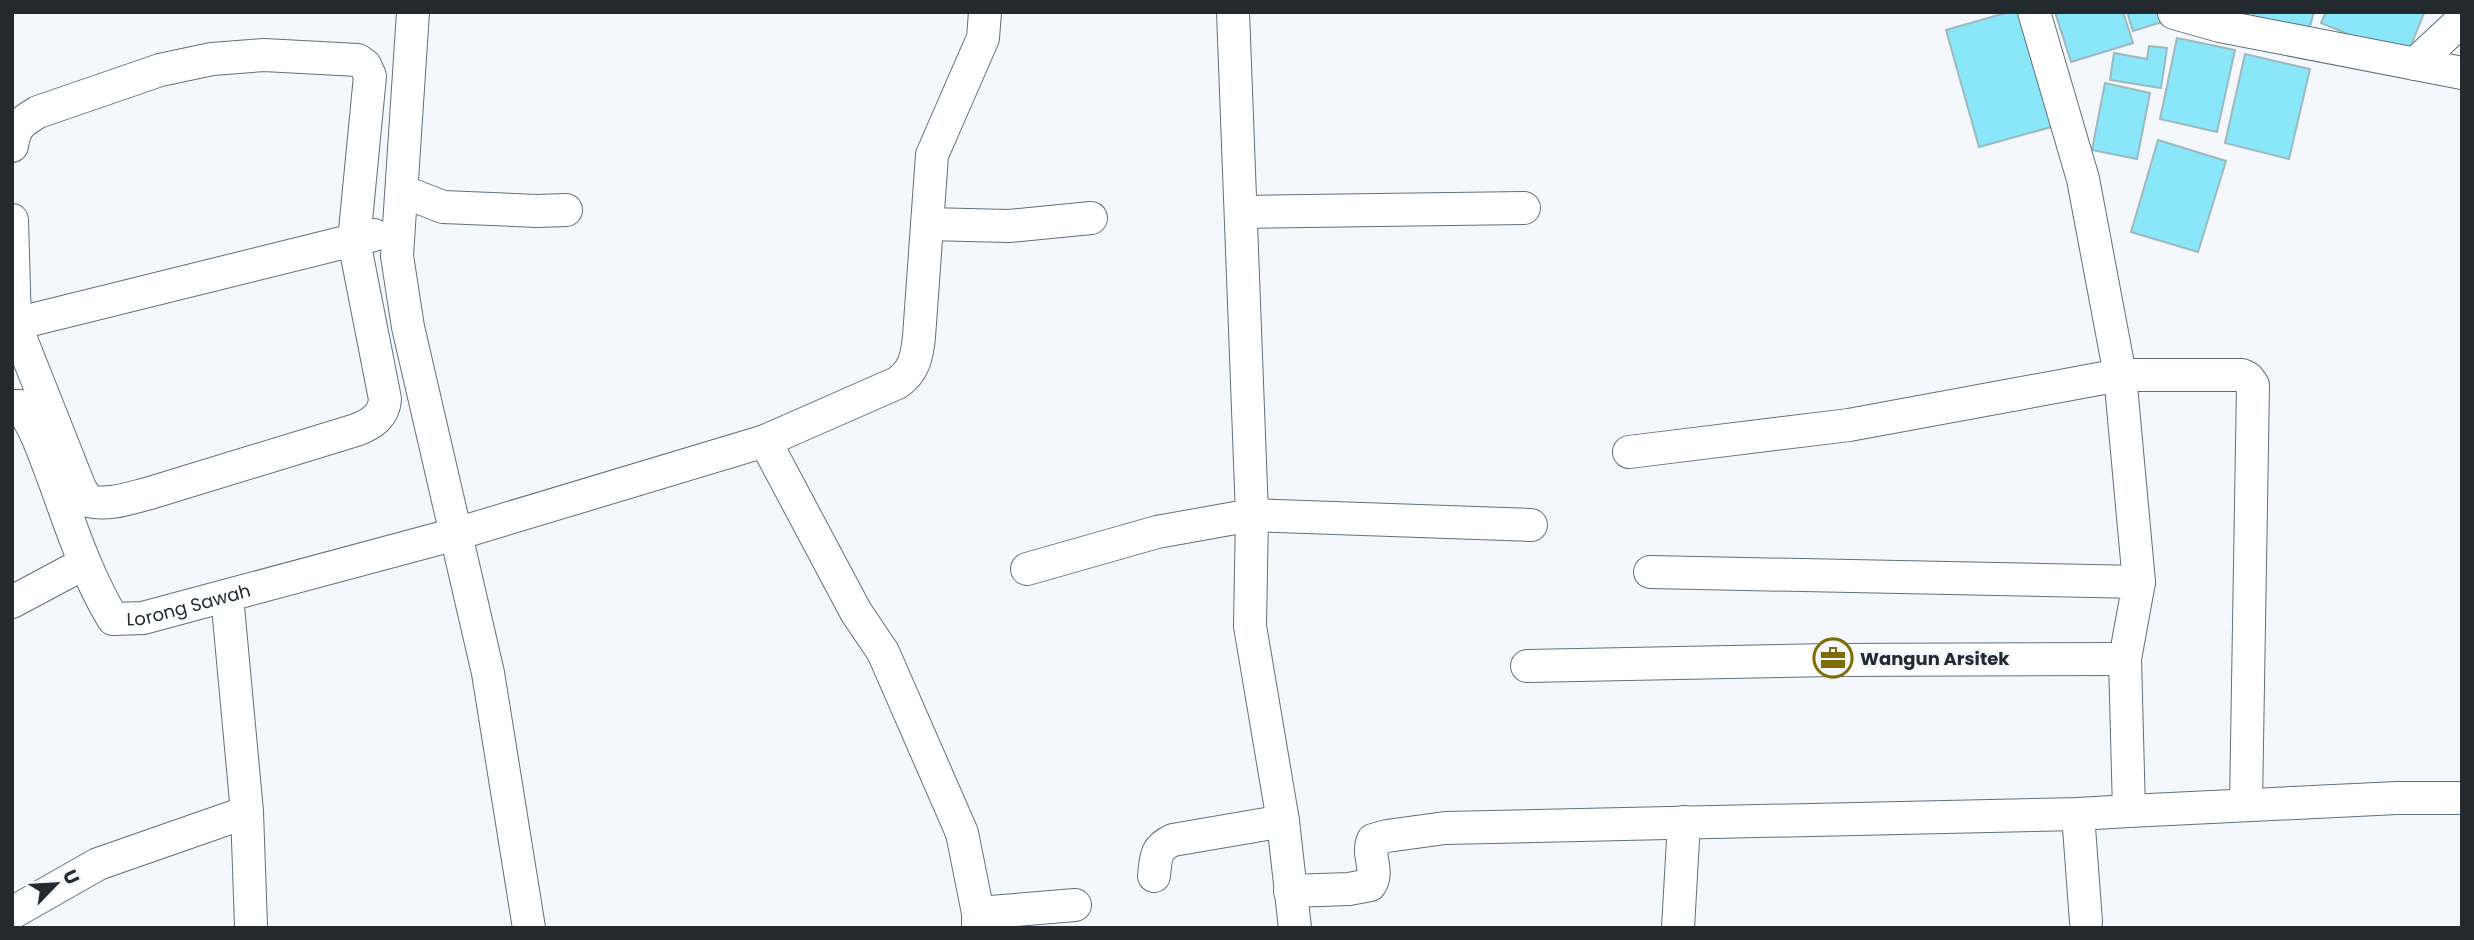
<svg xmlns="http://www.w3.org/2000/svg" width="2474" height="940" viewBox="0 0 2474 940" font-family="Poppins,sans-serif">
<rect width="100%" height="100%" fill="#f4f8fc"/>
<g fill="#8ae7fa" stroke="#9db8be" stroke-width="2">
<path d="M 2009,12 L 2023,12 L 2055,126 L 1979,147 L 1946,30 Z"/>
<path d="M 2055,12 L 2123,12 L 2133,43 L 2071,62 Z"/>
<path d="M 2127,12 L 2159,12 L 2162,22 L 2133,31 Z"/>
<path d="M 2254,12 L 2314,12 L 2307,36 L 2252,19 Z"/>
<path d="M 2326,12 L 2423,12 L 2424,13 L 2406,58 L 2321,23 Z"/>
<path d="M 2177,38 L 2235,50 L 2217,132 L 2160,119 Z"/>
<path d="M 2149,46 L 2167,48 L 2161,88 L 2110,80 L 2114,53 L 2147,59 Z"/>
<path d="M 2245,54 L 2310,69 L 2289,159 L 2225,143 Z"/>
<path d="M 2105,83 L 2150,93 L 2137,159 L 2092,150 Z"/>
<path d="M 2158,140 L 2226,161 L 2198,252 L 2131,232 Z"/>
</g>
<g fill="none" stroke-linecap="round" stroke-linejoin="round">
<g stroke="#5e707e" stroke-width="34">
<g id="minor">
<path d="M 413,12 L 397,256 L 408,327 L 488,673 L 529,928"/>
<path d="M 1233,12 L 1252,515 L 1250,626 L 1283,821 L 1295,928"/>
<path d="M 2034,12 L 2083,179 L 2120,375 L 2242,375 L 2248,378 L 2253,385 L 2246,804"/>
<path d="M 2174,13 L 2220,26 L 2462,73"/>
<path d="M 2415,64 L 2462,20"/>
<path d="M 12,146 C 15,126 21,122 38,112 L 160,70 L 212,59 L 264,55 L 358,60 L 365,65 L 370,76 L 354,241 L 385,399 C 384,416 372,424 356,430 L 150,493 C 130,498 109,506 88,501 L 80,488 L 15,324 L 12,220"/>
<path d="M 402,191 L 443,207 L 537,211 L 566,210"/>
<path d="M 1242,212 L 1524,208"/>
<path d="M 927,224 L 1009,226 L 1091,218"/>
<path d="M 15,324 L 374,235"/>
<path id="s1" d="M 12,406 L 20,406 C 36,428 44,454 54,480 C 71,527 87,576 113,619 L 143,618 L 456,534 L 765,441 L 897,383 C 914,372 917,356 919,337 L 932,155 L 983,38 L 985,12"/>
<path d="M 765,441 L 856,612 L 883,652 L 962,833 L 978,913 L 978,928"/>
<path d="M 1629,452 L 1849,425 L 2120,375 L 2139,582"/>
<path d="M 1027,569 L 1157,532 L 1252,515 L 1531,525"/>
<path d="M 1650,572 L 2139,582 L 2125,659 L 2129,811 L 2397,798 L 2462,798"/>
<path d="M 227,596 L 247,812 L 251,926"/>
<path d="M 12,602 L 85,563"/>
<path d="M 1527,666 L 1832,660 L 2125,659"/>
<path d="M 2078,814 L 2086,922"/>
<path d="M 1154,876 C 1156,857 1155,848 1173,840 L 1283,821"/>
<path d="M 1290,891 L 1349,889 L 1370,885 C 1380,871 1366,855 1373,840 L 1387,836 L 1445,828 L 2078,814 L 2129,811"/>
<path d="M 12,913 L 98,864 L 247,812"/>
<path d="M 978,913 L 1075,905"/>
<path d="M 1678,928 L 1684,822"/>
</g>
</g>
<use href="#minor" stroke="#fff" stroke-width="32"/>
</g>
<defs>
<g id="office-ring" transform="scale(2.0125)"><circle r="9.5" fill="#f4f8fc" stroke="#7e6d07" stroke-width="1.5"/><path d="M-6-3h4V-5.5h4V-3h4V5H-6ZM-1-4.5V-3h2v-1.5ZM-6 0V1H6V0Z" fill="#7e6d07"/></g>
</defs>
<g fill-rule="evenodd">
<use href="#office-ring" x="1833" y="658"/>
</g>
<g text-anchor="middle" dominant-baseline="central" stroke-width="5" stroke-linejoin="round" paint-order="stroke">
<g font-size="18" fill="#222a30" stroke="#f4f8fc">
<text stroke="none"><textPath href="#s1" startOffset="318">Lorong Sawah</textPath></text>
</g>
<g font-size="18" font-weight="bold" fill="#222a30" stroke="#f4f8fc" text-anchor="start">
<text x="1860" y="658">Wangun Arsitek</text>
</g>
</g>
<rect width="2474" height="940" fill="none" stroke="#222a30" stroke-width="28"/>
<g transform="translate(56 884) rotate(65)" stroke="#f4f8fc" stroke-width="5" paint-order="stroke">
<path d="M0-5L12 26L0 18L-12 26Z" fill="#222a30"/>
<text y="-10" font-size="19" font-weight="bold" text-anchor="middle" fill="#222a30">U</text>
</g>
</svg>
